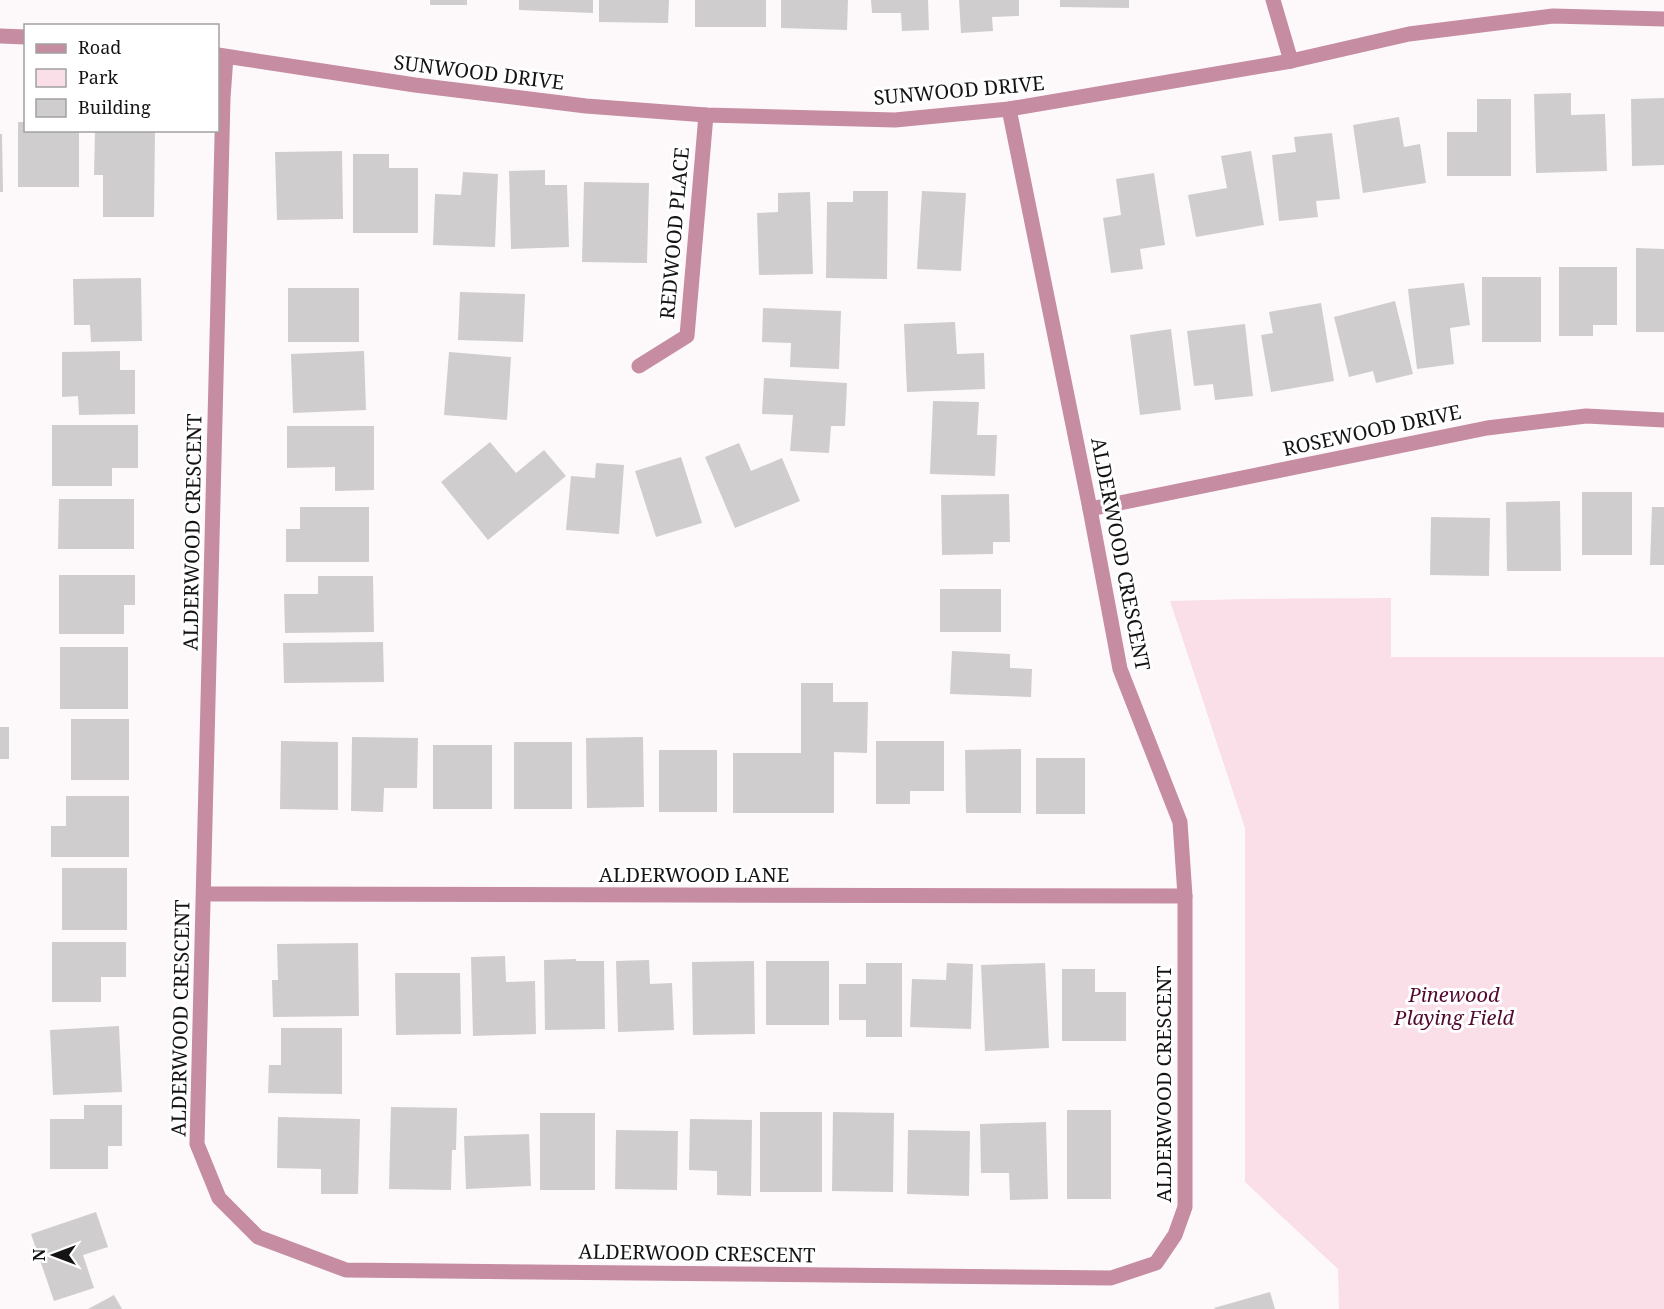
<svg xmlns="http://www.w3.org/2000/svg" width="1664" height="1309" viewBox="0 0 1664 1309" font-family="'Noto Serif',serif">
<rect width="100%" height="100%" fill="#fdf9fa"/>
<path fill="#fadfe9" d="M 1391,598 L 1391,657 L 1664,657 L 1664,1309 L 1339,1309 L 1338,1269 L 1245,1182 L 1245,828 L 1170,601 L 1246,599 Z"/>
<g fill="#d0cdce">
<rect x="430" y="0" width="37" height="5"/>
<path d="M 519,0 L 593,0 L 593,13 L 519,10 Z"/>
<path d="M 599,0 L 669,0 L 668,23 L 599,22 Z"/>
<rect x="695" y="0" width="71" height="27"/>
<path d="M 781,0 L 848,0 L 847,30 L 781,28 Z"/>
<path d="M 871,0 L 928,0 L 929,30 L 902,31 L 901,13 L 872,13 Z"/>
<path d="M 959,0 L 1019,0 L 1019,16 L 992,17 L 993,31 L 961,33 Z"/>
<path d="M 1060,0 L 1129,0 L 1129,8 L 1060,7 Z"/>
<path d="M 1571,93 L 1571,115 L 1605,114 L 1607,171 L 1536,173 L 1534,94 Z"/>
<path d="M 1664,98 L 1664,165 L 1632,166 L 1631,99 Z"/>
<path d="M 1477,99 L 1511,99 L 1511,176 L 1447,176 L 1447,132 L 1477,132 Z"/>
<path d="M 1399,117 L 1404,147 L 1420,144 L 1426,183 L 1363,193 L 1353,125 Z"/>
<path d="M 18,122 L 26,122 L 26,130 L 79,130 L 79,187 L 18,187 Z"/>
<path d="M 95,130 L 155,130 L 154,217 L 103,217 L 103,175 L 94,175 Z"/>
<path d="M 1332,133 L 1340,199 L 1316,201 L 1318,217 L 1279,221 L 1272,155 L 1296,152 L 1294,137 Z"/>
<path d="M 0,134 L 2,134 L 3,192 L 0,192 Z"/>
<path d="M 342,151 L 343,219 L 277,220 L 275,152 Z"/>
<path d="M 1251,151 L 1264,225 L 1196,237 L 1188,195 L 1227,188 L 1221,156 Z"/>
<path d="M 353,154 L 389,154 L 389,168 L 418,168 L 418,233 L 353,233 Z"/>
<path d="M 545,170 L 545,185 L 567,185 L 569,247 L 511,249 L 509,171 Z"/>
<path d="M 463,172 L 498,174 L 495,247 L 433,245 L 435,194 L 461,195 Z"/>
<path d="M 1154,173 L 1165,245 L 1140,249 L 1143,269 L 1111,273 L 1103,218 L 1121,215 L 1116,179 Z"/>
<path d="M 584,182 L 649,183 L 647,263 L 582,262 Z"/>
<path d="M 853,191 L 888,191 L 887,279 L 826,278 L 827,202 L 853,202 Z"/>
<path d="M 922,191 L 966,193 L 961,271 L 917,269 Z"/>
<path d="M 810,192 L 813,274 L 759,275 L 757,213 L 778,212 L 778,193 Z"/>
<path d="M 1636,248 L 1664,249 L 1664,332 L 1636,332 Z"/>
<path d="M 1559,267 L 1617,267 L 1617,325 L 1593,325 L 1593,336 L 1559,336 Z"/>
<rect x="1482" y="277" width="59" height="65"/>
<path d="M 141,278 L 142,341 L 91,342 L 90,325 L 74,325 L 73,279 Z"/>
<path d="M 1464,283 L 1470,325 L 1450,328 L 1454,364 L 1417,369 L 1408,289 Z"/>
<rect x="288" y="288" width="71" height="54"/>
<path d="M 460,292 L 525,294 L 523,342 L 458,340 Z"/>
<path d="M 1395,301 L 1413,374 L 1376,383 L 1373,371 L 1349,377 L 1334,317 Z"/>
<path d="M 1321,303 L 1334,381 L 1271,392 L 1261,335 L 1273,333 L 1269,312 Z"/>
<path d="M 763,308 L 841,311 L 839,369 L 790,367 L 791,343 L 762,342 Z"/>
<path d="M 955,322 L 957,354 L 984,353 L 985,389 L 907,392 L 904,324 Z"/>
<path d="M 1245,324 L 1253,396 L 1215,400 L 1213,384 L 1194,386 L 1187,331 Z"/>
<path d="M 1171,329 L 1181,410 L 1140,415 L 1130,335 Z"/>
<path d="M 120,351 L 120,370 L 135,370 L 135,414 L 79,415 L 78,396 L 62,397 L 62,352 Z"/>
<path d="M 364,351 L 366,410 L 293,413 L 291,354 Z"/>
<path d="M 449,352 L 511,357 L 507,420 L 444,415 Z"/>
<path d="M 764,378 L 847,383 L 845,426 L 831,426 L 829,453 L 790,451 L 793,415 L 762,414 Z"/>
<path d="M 933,401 L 979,402 L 977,435 L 997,435 L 995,476 L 930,474 Z"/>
<path d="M 52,425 L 138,425 L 138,468 L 112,468 L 112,486 L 52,486 Z"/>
<path d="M 287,426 L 374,426 L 374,490 L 335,491 L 335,467 L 287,468 Z"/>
<path d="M 490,442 L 516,473 L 544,450 L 566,476 L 488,540 L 441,482 Z"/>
<path d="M 739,443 L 751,471 L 782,458 L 800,501 L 735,528 L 705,457 Z"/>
<path d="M 681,457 L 702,523 L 656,537 L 635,471 Z"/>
<path d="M 596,463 L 624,465 L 619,534 L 566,530 L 571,476 L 595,478 Z"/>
<rect x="1582" y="492" width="50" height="63"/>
<path d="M 1009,494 L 1010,542 L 993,542 L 993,554 L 942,555 L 941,495 Z"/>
<path d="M 59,499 L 134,499 L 134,549 L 58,549 Z"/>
<path d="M 1560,501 L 1561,571 L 1507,571 L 1506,502 Z"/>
<path d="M 300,507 L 369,507 L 369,562 L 286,562 L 286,529 L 300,529 Z"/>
<path d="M 1652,507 L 1664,507 L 1664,565 L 1650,565 Z"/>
<path d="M 1431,517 L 1490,518 L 1489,576 L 1430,575 Z"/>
<path d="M 59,575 L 135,575 L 135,605 L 124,605 L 124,634 L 59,634 Z"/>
<path d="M 318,576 L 373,576 L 374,632 L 285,633 L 284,594 L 318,594 Z"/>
<rect x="940" y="589" width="61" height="43"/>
<path d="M 383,642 L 384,682 L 284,683 L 283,643 Z"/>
<rect x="60" y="647" width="68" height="62"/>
<path d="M 952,651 L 1010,654 L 1010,668 L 1032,669 L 1031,697 L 950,694 Z"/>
<path d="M 801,683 L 833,683 L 833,702 L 868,702 L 867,753 L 834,752 L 834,813 L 733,813 L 733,753 L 801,753 Z"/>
<rect x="71" y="719" width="58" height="61"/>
<rect x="0" y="727" width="9" height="32"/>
<path d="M 352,737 L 418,738 L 417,788 L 384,788 L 383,812 L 351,811 Z"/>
<path d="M 643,737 L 644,807 L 587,808 L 586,738 Z"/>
<path d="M 281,741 L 338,742 L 338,810 L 280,809 Z"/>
<path d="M 876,741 L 944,741 L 944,791 L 910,791 L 910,804 L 876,804 Z"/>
<rect x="514" y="742" width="58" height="67"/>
<rect x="433" y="745" width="59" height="64"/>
<path d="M 1021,749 L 1021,813 L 966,813 L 965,750 Z"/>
<rect x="659" y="750" width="58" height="62"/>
<rect x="1036" y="758" width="49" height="56"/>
<path d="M 66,796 L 129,796 L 129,857 L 51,857 L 51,826 L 66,826 Z"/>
<rect x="62" y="868" width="65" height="62"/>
<path d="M 52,942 L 126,942 L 126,977 L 101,977 L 101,1002 L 52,1002 Z"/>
<path d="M 358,943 L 359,1016 L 273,1017 L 272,980 L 278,980 L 277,944 Z"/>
<path d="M 505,956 L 506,982 L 535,981 L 536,1034 L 473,1036 L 471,957 Z"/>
<path d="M 576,959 L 576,961 L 604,961 L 605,1029 L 545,1030 L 544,960 Z"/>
<path d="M 649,960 L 650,984 L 672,983 L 674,1030 L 618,1032 L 616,961 Z"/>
<path d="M 754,961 L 755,1034 L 693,1035 L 692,962 Z"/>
<rect x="766" y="961" width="63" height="64"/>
<path d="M 866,963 L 902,963 L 902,1037 L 866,1037 L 866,1020 L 839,1020 L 839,984 L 866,984 Z"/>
<path d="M 947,963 L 973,964 L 971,1029 L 910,1027 L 912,979 L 946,980 Z"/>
<path d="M 1045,963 L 1049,1048 L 985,1051 L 981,965 Z"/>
<path d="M 1062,969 L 1095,969 L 1095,992 L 1126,992 L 1126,1041 L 1062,1041 Z"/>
<path d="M 395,973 L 460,973 L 461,1034 L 396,1035 Z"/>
<path d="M 119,1026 L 122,1092 L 53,1095 L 50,1030 Z"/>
<path d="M 281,1028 L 342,1028 L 342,1094 L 268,1093 L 269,1065 L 281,1065 Z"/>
<path d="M 84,1105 L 122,1105 L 122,1146 L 108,1146 L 108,1169 L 50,1169 L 50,1119 L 84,1119 Z"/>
<path d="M 391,1107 L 457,1108 L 456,1150 L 452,1150 L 451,1190 L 389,1189 Z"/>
<rect x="1067" y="1110" width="44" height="89"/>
<rect x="760" y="1112" width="62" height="80"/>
<path d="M 833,1112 L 894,1113 L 893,1192 L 832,1191 Z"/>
<rect x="540" y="1113" width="55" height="77"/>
<path d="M 278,1117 L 360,1119 L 358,1194 L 321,1194 L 321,1169 L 277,1168 Z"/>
<path d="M 690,1119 L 752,1120 L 751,1196 L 717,1195 L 717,1171 L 689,1170 Z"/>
<path d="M 1046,1122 L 1048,1199 L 1010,1200 L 1009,1173 L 981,1173 L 980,1124 Z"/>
<path d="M 616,1130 L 678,1131 L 677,1190 L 615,1189 Z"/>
<path d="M 908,1130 L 970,1131 L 969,1196 L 907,1194 Z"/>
<path d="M 529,1134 L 531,1186 L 466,1189 L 464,1136 Z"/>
<path d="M 96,1212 L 108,1247 L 83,1255 L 94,1288 L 54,1301 L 31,1234 Z"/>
<path d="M 1270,1292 L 1275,1309 L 1215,1309 L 1214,1308 Z"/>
<path d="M 114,1295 L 122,1309 L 88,1309 Z"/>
</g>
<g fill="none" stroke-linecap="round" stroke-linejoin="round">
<g stroke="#c58ca2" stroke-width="15">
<path d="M 1273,0 L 1291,61"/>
<path d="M 0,36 L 26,37"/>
<path d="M 218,55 L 415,85 L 586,106 L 706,115 L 895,120 L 1009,109 L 1291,61 L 1409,34 L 1553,16 L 1664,19"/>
<path d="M 226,57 L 223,98 L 197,1144 L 219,1198 L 258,1237 L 346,1270 L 1111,1278 L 1156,1263 L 1175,1235 L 1185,1207 L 1185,896 L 1180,822 L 1120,669 L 1090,509 L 1009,109"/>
<path d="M 639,366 L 687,336 L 706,115"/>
<path d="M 1090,509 L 1487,428 L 1586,416 L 1664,420"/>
<path d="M 204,894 L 1185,896"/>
</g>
</g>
<g text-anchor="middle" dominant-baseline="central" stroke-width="6" stroke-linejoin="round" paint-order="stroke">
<g font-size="20" fill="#151415" stroke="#fff">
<text transform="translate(479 72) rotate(7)">SUNWOOD DRIVE</text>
<text transform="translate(959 90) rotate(-5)">SUNWOOD DRIVE</text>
<text transform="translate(674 233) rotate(-85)">REDWOOD PLACE</text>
<text transform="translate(1372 430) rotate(-12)">ROSEWOOD DRIVE</text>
<text transform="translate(192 532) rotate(-89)">ALDERWOOD CRESCENT</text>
<text transform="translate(1121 554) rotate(79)">ALDERWOOD CRESCENT</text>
<text x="694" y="874">ALDERWOOD LANE</text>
<text transform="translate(180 1018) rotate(-89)">ALDERWOOD CRESCENT</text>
<text transform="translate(1163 1084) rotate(-90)">ALDERWOOD CRESCENT</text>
<text transform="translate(697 1253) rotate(1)">ALDERWOOD CRESCENT</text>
</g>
<g font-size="20" font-style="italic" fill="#52082f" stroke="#fff">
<text x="1454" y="994">Pinewood<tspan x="1454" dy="23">Playing Field</tspan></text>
</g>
</g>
<rect x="24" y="24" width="195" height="108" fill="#ffffff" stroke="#a1a1a1" stroke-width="1.5"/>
<rect x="36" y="44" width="30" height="9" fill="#c58ca2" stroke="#a1a1a1" stroke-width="1.5"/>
<text x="78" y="54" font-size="18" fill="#151415">Road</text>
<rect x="36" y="69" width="30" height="18" fill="#fadfe9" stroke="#a1a1a1" stroke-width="1.5"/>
<text x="78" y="84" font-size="18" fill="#151415">Park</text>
<rect x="36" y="99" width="30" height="18" fill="#d0cdce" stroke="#a1a1a1" stroke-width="1.5"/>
<text x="78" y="114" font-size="18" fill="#151415">Building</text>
<g transform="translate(54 1255) rotate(270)" stroke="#ffffff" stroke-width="4.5" paint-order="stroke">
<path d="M0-4.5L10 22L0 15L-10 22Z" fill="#151415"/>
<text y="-9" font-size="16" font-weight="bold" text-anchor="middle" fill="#151415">N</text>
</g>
</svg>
